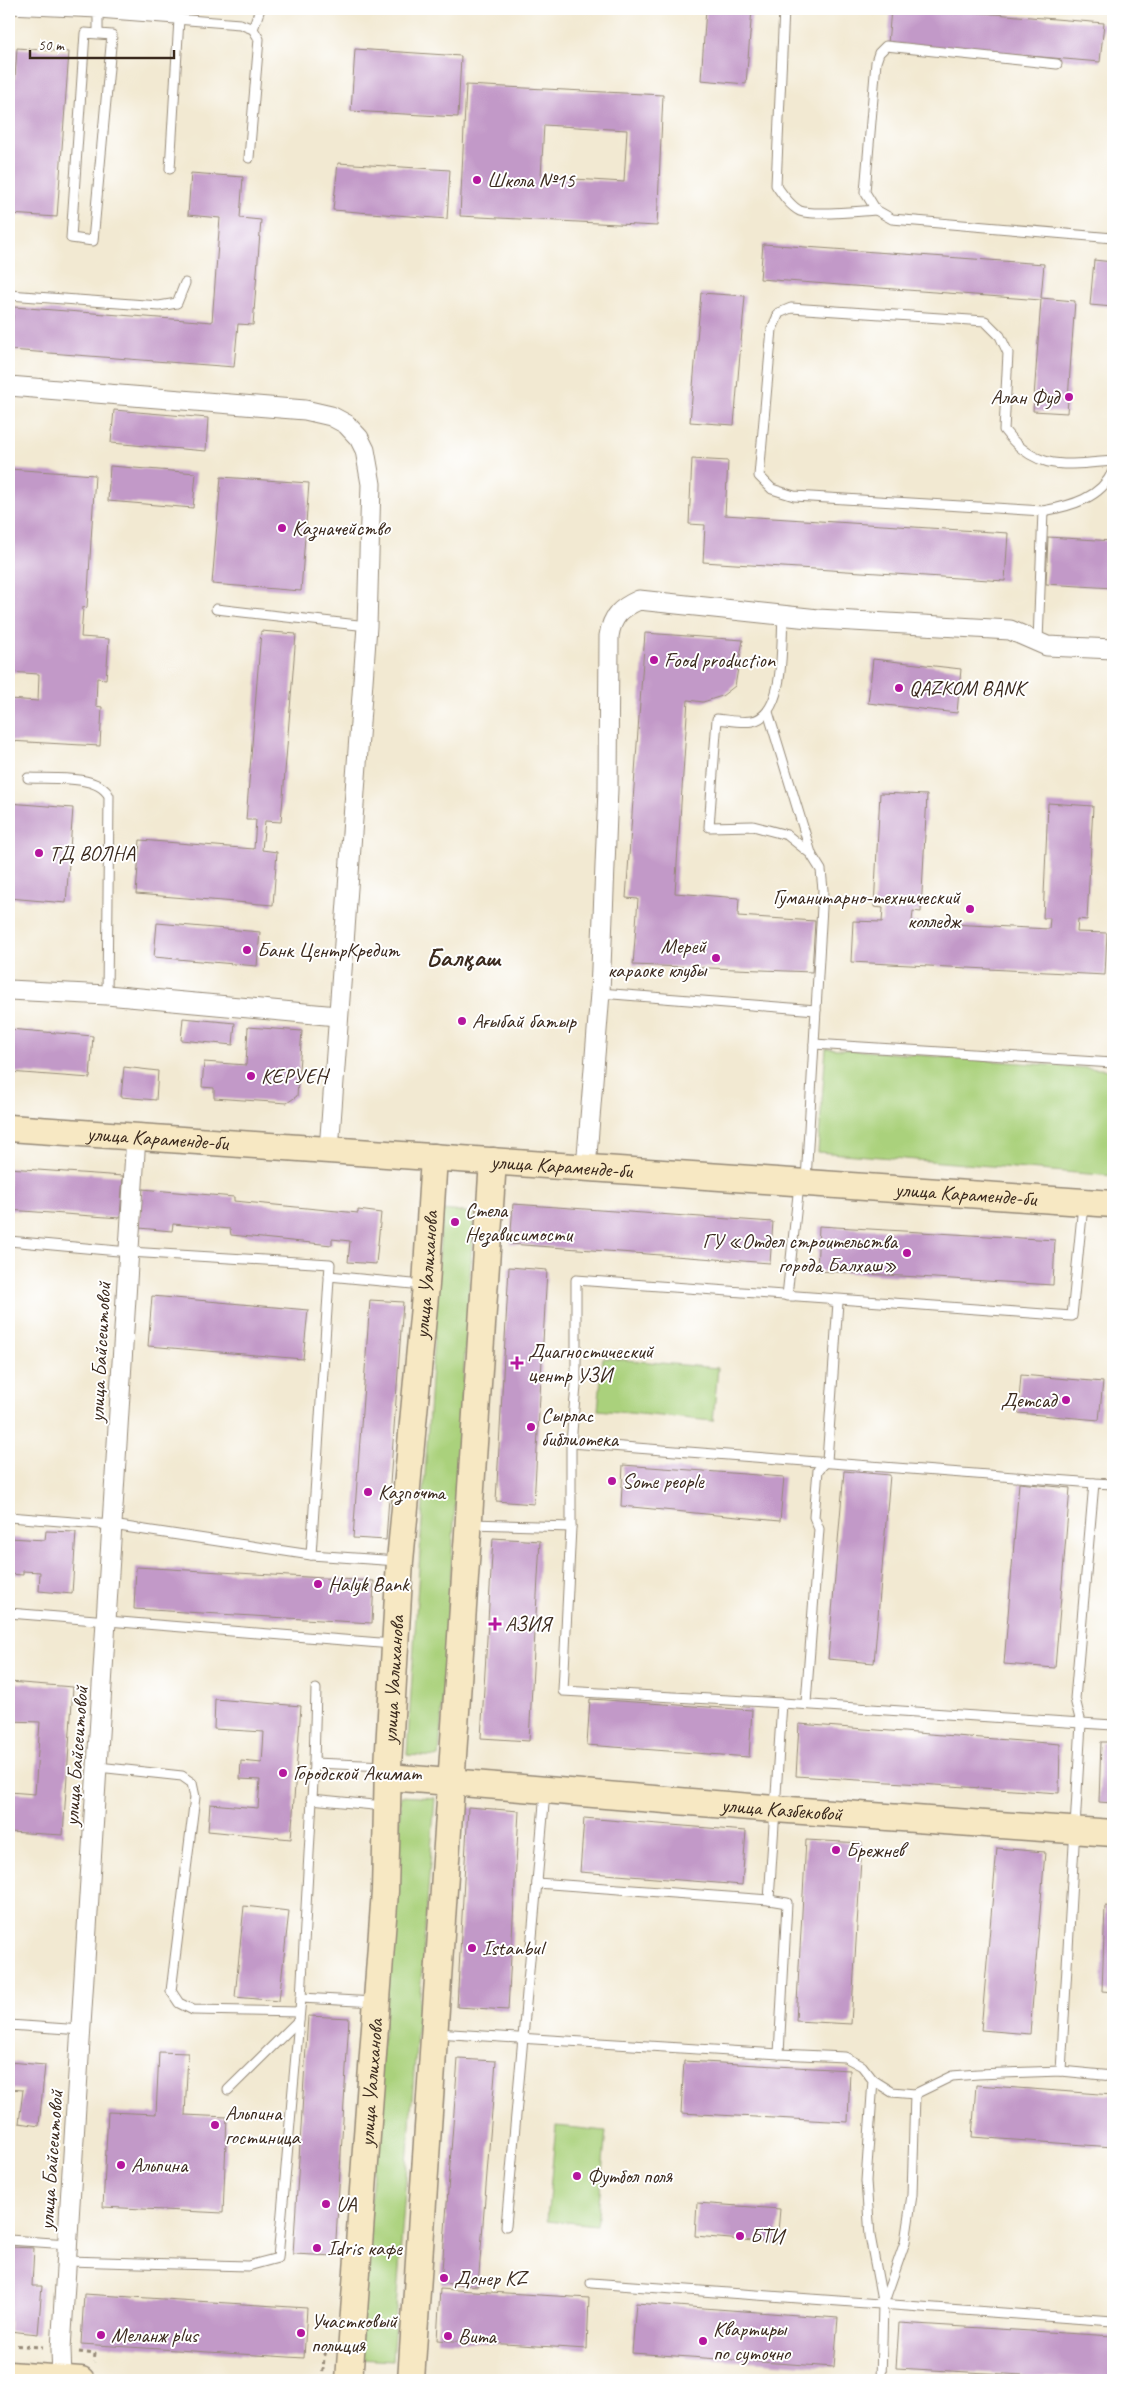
<svg xmlns="http://www.w3.org/2000/svg" width="1122" height="2389" viewBox="0 0 1122 2389" font-family="Caveat,sans-serif">
<rect width="100%" height="100%" fill="#fff"/>
<filter id="ink" filterUnits="userSpaceOnUse"><feTurbulence type="fractalNoise" baseFrequency=".02" numOctaves="2"/><feDisplacementMap in="SourceGraphic" scale="10" xChannelSelector="R" yChannelSelector="G"/><feConvolveMatrix kernelMatrix="1 2 1 2 8 2 1 2 1" color-interpolation-filters="sRGB"/></filter>
<filter id="wash" filterUnits="userSpaceOnUse"><feTurbulence type="fractalNoise" baseFrequency=".0096" numOctaves="4" result="noise"/><feDisplacementMap in="SourceGraphic" scale="20" xChannelSelector="R" yChannelSelector="G"/><feGaussianBlur stdDeviation="1.12" result="paint"/><feColorMatrix in="noise" values="0 0 0 0 0 0 0 0 0 0 0 0 0 0 0 0 0 1.4 0 .05"/><feComposite in="paint" operator="in"/></filter>
<g filter="url(#wash)">
<rect width="100%" height="100%" fill="#f2e9d2"/>
<g fill="#aad17b" stroke="#727e4c">
<path d="M 826,1048 L 1113,1070 L 1113,1176 L 818,1152 Z"/>
<path d="M 442,1210 L 474,1213 L 439,1757 L 407,1755 Z"/>
<path d="M 603,1358 L 718,1368 L 713,1421 L 598,1410 Z"/>
<path d="M 401,1796 L 435,1798 L 392,2361 L 359,2359 Z"/>
<path d="M 556,2126 L 606,2131 L 597,2225 L 547,2220 Z"/>
</g>
<g id="blocks">
<g fill="#c299c8" fill-rule="evenodd">
<path d="M 706,9 L 752,9 L 746,84 L 701,80 Z"/>
<path d="M 891,9 L 933,9 L 1104,23 L 1100,62 L 888,44 Z"/>
<path d="M 17,48 L 69,52 L 57,217 L 9,214 L 9,167 Z"/>
<path d="M 355,49 L 461,56 L 458,117 L 351,111 Z"/>
<path d="M 466,85 L 663,95 L 657,226 L 460,216 ZM 544,125 L 627,130 L 624,182 L 541,177 Z"/>
<path d="M 338,163 L 450,170 L 447,219 L 333,210 Z"/>
<path d="M 191,173 L 243,177 L 240,218 L 261,220 L 253,325 L 238,324 L 234,367 L 10,350 L 14,307 L 212,322 L 220,218 L 188,215 Z"/>
<path d="M 763,244 L 1044,264 L 1041,298 L 1075,301 L 1067,413 L 1033,411 L 1041,300 L 760,279 Z"/>
<path d="M 1094,260 L 1113,262 L 1113,307 L 1090,305 Z"/>
<path d="M 701,293 L 745,296 L 734,425 L 690,422 Z"/>
<path d="M 114,410 L 208,418 L 206,451 L 111,443 Z"/>
<path d="M 692,459 L 728,461 L 725,515 L 1008,533 L 1005,581 L 703,562 L 705,525 L 689,524 Z"/>
<path d="M 110,466 L 196,473 L 193,508 L 108,501 Z"/>
<path d="M 9,469 L 95,475 L 87,608 L 83,607 L 81,637 L 109,639 L 106,679 L 97,678 L 96,706 L 102,707 L 100,746 L 9,741 L 9,699 L 38,701 L 39,674 L 9,672 Z"/>
<path d="M 221,477 L 309,483 L 301,591 L 212,584 Z"/>
<path d="M 1048,537 L 1113,541 L 1113,588 L 1046,584 Z"/>
<path d="M 261,631 L 296,634 L 281,822 L 265,821 L 262,850 L 277,852 L 273,905 L 136,894 L 140,840 L 254,849 L 256,820 L 246,820 Z"/>
<path d="M 645,633 L 743,640 L 735,686 L 722,696 L 703,702 L 688,700 L 675,893 L 739,898 L 738,916 L 815,921 L 812,972 L 633,965 L 638,899 L 626,898 Z"/>
<path d="M 873,659 L 961,669 L 957,713 L 868,703 Z"/>
<path d="M 880,793 L 927,795 L 921,912 L 913,911 L 912,922 L 1049,929 L 1050,918 L 1043,918 L 1048,803 L 1093,806 L 1087,920 L 1078,919 L 1077,932 L 1107,933 L 1105,975 L 851,962 L 853,921 L 882,922 L 883,908 L 874,907 Z"/>
<path d="M 9,803 L 73,808 L 66,903 L 9,898 Z"/>
<path d="M 157,923 L 260,932 L 257,966 L 154,957 Z"/>
<path d="M 183,1018 L 235,1023 L 233,1045 L 181,1040 Z"/>
<path d="M 248,1027 L 302,1031 L 297,1096 L 287,1103 L 214,1098 L 214,1088 L 202,1087 L 204,1062 L 246,1065 Z"/>
<path d="M 9,1029 L 93,1036 L 90,1078 L 9,1072 Z"/>
<path d="M 124,1067 L 158,1071 L 156,1100 L 121,1097 Z"/>
<path d="M 9,1168 L 123,1176 L 120,1218 L 9,1210 Z"/>
<path d="M 142,1189 L 234,1197 L 234,1201 L 358,1213 L 358,1210 L 381,1213 L 376,1264 L 348,1262 L 350,1241 L 332,1239 L 332,1245 L 231,1235 L 230,1229 L 173,1224 L 172,1231 L 139,1228 Z"/>
<path d="M 513,1204 L 773,1222 L 770,1263 L 510,1244 Z"/>
<path d="M 819,1226 L 1055,1240 L 1053,1285 L 817,1271 Z"/>
<path d="M 509,1267 L 547,1270 L 534,1504 L 496,1501 Z"/>
<path d="M 152,1296 L 308,1310 L 303,1359 L 148,1346 Z"/>
<path d="M 370,1300 L 403,1302 L 386,1540 L 353,1538 Z"/>
<path d="M 1021,1375 L 1103,1382 L 1099,1420 L 1018,1413 Z"/>
<path d="M 623,1465 L 784,1477 L 780,1521 L 621,1506 Z"/>
<path d="M 844,1471 L 890,1475 L 874,1663 L 828,1659 Z"/>
<path d="M 1019,1483 L 1070,1488 L 1055,1668 L 1004,1664 Z"/>
<path d="M 46,1531 L 76,1532 L 72,1594 L 39,1591 L 40,1572 L 23,1571 L 23,1575 L 9,1574 L 9,1538 L 45,1540 Z"/>
<path d="M 493,1538 L 540,1541 L 529,1741 L 481,1738 Z"/>
<path d="M 136,1567 L 374,1581 L 372,1623 L 134,1609 Z"/>
<path d="M 9,1682 L 73,1687 L 63,1835 L 9,1832 L 9,1792 L 35,1794 L 40,1722 L 9,1721 Z"/>
<path d="M 215,1699 L 301,1706 L 291,1839 L 208,1831 L 210,1804 L 258,1808 L 260,1780 L 240,1779 L 241,1761 L 262,1763 L 264,1732 L 214,1729 Z"/>
<path d="M 590,1699 L 752,1710 L 749,1757 L 587,1745 Z"/>
<path d="M 799,1724 L 1060,1744 L 1059,1793 L 796,1776 Z"/>
<path d="M 1101,1742 L 1113,1742 L 1113,1803 L 1099,1802 Z"/>
<path d="M 468,1807 L 519,1811 L 508,2010 L 457,2007 Z"/>
<path d="M 584,1818 L 746,1831 L 742,1885 L 580,1872 Z"/>
<path d="M 806,1840 L 862,1843 L 851,2024 L 796,2021 Z"/>
<path d="M 997,1848 L 1045,1852 L 1030,2034 L 981,2030 Z"/>
<path d="M 244,1906 L 289,1911 L 279,2001 L 235,1997 Z"/>
<path d="M 1105,1906 L 1113,1907 L 1113,1992 L 1102,1991 Z"/>
<path d="M 308,2016 L 349,2018 L 335,2256 L 293,2254 Z"/>
<path d="M 159,2052 L 188,2053 L 185,2115 L 227,2117 L 223,2213 L 103,2207 L 108,2112 L 156,2114 Z"/>
<path d="M 458,2059 L 496,2061 L 478,2286 L 441,2283 Z"/>
<path d="M 684,2061 L 850,2070 L 848,2122 L 681,2113 Z"/>
<path d="M 9,2062 L 45,2065 L 39,2126 L 19,2123 L 23,2090 L 9,2089 Z"/>
<path d="M 976,2085 L 1113,2095 L 1113,2147 L 972,2137 Z"/>
<path d="M 697,2203 L 780,2209 L 777,2243 L 695,2236 Z"/>
<path d="M 9,2247 L 34,2248 L 32,2286 L 42,2286 L 38,2334 L 9,2331 L 11,2292 L 9,2292 Z"/>
<path d="M 440,2289 L 589,2298 L 587,2349 L 437,2340 Z"/>
<path d="M 84,2294 L 307,2308 L 304,2358 L 81,2344 Z"/>
<path d="M 636,2303 L 838,2318 L 834,2367 L 632,2353 Z"/>
<path d="M 899,2323 L 1113,2336 L 1113,2380 L 896,2368 Z"/>
</g>
</g>
</g>
<g filter="url(#ink)">
<use href="#blocks" fill-opacity="0" stroke="#968a78" stroke-width="1"/>
<g fill="none" stroke-linecap="round" stroke-linejoin="round">
<g stroke="#968a78" stroke-width="11">
<g id="lane">
<path d="M 9,9 L 98,13 L 98,33"/>
<path d="M 784,9 L 776,185 C 782,194 790,206 800,211 C 813,216 861,211 876,210"/>
<path d="M 98,13 L 240,24 L 253,29 L 259,39 L 249,158"/>
<path d="M 253,29 L 260,9"/>
<path d="M 85,33 L 112,35 L 93,241 L 71,238 Z"/>
<path d="M 1057,64 L 886,46 L 879,53 L 876,62 L 865,192 L 876,210 L 892,219 L 1113,238"/>
<path d="M 170,169 L 179,19"/>
<path d="M 9,295 L 159,306 L 177,303 L 185,283"/>
<path d="M 1043,511 C 1071,506 1101,498 1113,471"/>
<path d="M 216,609 L 367,626"/>
<path d="M 783,615 C 781,642 786,715 752,721 C 742,723 728,720 717,719 L 709,827 L 753,826 L 787,835 L 811,854 L 821,870 L 823,890 L 806,1180"/>
<path d="M 1038,641 L 1043,511 L 794,496 L 772,489 L 759,476 L 772,329 L 779,313 L 791,308 L 985,321 L 1000,336 L 1008,353 L 1004,430 C 1036,472 1065,465 1113,461"/>
<path d="M 768,712 L 811,853"/>
<path d="M 28,778 C 51,779 98,774 109,796 L 107,995"/>
<path d="M 600,993 L 816,1010"/>
<path d="M 814,1044 L 1113,1063"/>
<path d="M 9,1241 L 129,1252 L 330,1264 L 311,1555 L 112,1525 L 9,1517"/>
<path d="M 329,1276 L 423,1285"/>
<path d="M 793,1296 L 787,1296 L 799,1185"/>
<path d="M 571,1443 L 1094,1483"/>
<path d="M 1113,1484 L 1094,1483 L 1075,1699 L 1081,1723 L 1113,1725"/>
<path d="M 470,1524 L 571,1527"/>
<path d="M 311,1555 L 398,1561"/>
<path d="M 9,1613 L 392,1644"/>
<path d="M 782,1703 L 1081,1723 L 1061,2071"/>
<path d="M 806,1703 L 819,1529 L 814,1517 L 818,1470 L 827,1461 L 838,1302 L 831,1301"/>
<path d="M 314,1763 L 386,1766"/>
<path d="M 98,1767 L 182,1776 L 192,1783 L 195,1797 L 171,1991 L 179,2003 L 193,2010 L 299,2012"/>
<path d="M 311,1799 L 384,1806"/>
<path d="M 537,1883 L 769,1900 L 782,1703 L 563,1691 L 571,1527 L 571,1443 L 576,1386 L 576,1280 L 1072,1316 L 1083,1205"/>
<path d="M 301,1998 L 314,1763 L 316,1689"/>
<path d="M 9,2025 L 82,2030"/>
<path d="M 436,2033 L 779,2054 L 787,1903 L 769,1900"/>
<path d="M 779,2054 L 845,2057 L 862,2066 L 873,2080 L 892,2092 L 915,2094 L 952,2076 L 978,2074 L 1061,2071 L 1113,2076"/>
<path d="M 873,2080 L 866,2181 L 870,2236 L 883,2305 L 881,2380"/>
<path d="M 228,2090 L 299,2020"/>
<path d="M 506,2226 L 545,1793"/>
<path d="M 9,2240 L 68,2244"/>
<path d="M 67,2261 L 248,2266 L 278,2258 L 301,1998 L 375,2002"/>
<path d="M 591,2283 L 1113,2321"/>
<path d="M 884,2302 L 905,2242 L 912,2195 L 915,2094"/>
</g>
</g>
<g stroke="#968a78" stroke-width="21">
<g id="street">
<path d="M 9,386 L 305,410 L 331,416 L 346,424 L 359,438 L 365,450 L 371,484 L 367,626 L 329,1150"/>
<path d="M 9,990 L 107,995 L 337,1016"/>
<path d="M 586,1168 L 600,993 L 608,789 L 609,636 C 612,616 621,608 639,600 L 818,619 L 1010,630 L 1047,646 L 1113,649"/>
<path d="M 62,2379 L 61,2349 L 136,1136"/>
</g>
</g>
<g stroke="#968a78" stroke-width="29">
<g id="secondary">
<path id="s1" d="M 9,1128 L 1113,1204"/>
<path id="s2" d="M 389,1777 L 775,1809 L 1113,1833"/>
<path d="M 9,2375 L 81,2380"/>
<path id="s3" d="M 349,2380 L 385,1891 L 388,1766 L 400,1561 L 426,1285 L 434,1157"/>
<path d="M 411,2380 L 493,1161"/>
</g>
</g>
<g stroke="#968a78" stroke-width="3" stroke-dasharray="4 4" stroke-linecap="butt">
<path d="M 9,2345 L 43,2347"/>
<path d="M 79,2352 L 95,2354 L 94,2362"/>
<path d="M 322,2380 L 324,2358 L 328,2345"/>
</g>
<use href="#lane" stroke="#fff" stroke-width="9"/>
<use href="#street" stroke="#fff" stroke-width="19"/>
<use href="#secondary" stroke="#f7e8c3" stroke-width="26"/>
</g>
</g>
<g fill="#b5179e" stroke="#fff" stroke-width="2">
<circle cx="477" cy="180" r="5"/>
<circle cx="1069" cy="397" r="5"/>
<circle cx="282" cy="528" r="5"/>
<circle cx="654" cy="660" r="5"/>
<circle cx="899" cy="688" r="5"/>
<circle cx="39" cy="853" r="5"/>
<circle cx="970" cy="909" r="5"/>
<circle cx="247" cy="950" r="5"/>
<circle cx="716" cy="958" r="5"/>
<circle cx="462" cy="1021" r="5"/>
<circle cx="251" cy="1076" r="5"/>
<circle cx="455" cy="1222" r="5"/>
<circle cx="907" cy="1253" r="5"/>
<path d="M514.5 1355.5h5v5h5v5h-5v5h-5v-5h-5v-5h5z"/>
<circle cx="1066" cy="1400" r="5"/>
<circle cx="531" cy="1427" r="5"/>
<circle cx="612" cy="1481" r="5"/>
<circle cx="368" cy="1492" r="5"/>
<circle cx="318" cy="1584" r="5"/>
<path d="M492.5 1616.5h5v5h5v5h-5v5h-5v-5h-5v-5h5z"/>
<circle cx="283" cy="1773" r="5"/>
<circle cx="836" cy="1850" r="5"/>
<circle cx="472" cy="1948" r="5"/>
<circle cx="215" cy="2125" r="5"/>
<circle cx="121" cy="2165" r="5"/>
<circle cx="577" cy="2176" r="5"/>
<circle cx="326" cy="2204" r="5"/>
<circle cx="740" cy="2236" r="5"/>
<circle cx="317" cy="2248" r="5"/>
<circle cx="444" cy="2278" r="5"/>
<circle cx="301" cy="2333" r="5"/>
<circle cx="101" cy="2335" r="5"/>
<circle cx="448" cy="2336" r="5"/>
<circle cx="703" cy="2341" r="5"/>
</g>
<g text-anchor="middle" dominant-baseline="central" stroke-width="4" stroke-linejoin="round" paint-order="stroke">
<g font-size="21" fill="#3b2a1e" stroke="#fff" text-anchor="start">
<text x="487" y="180">Школа №15</text>
<text x="1059" y="397" text-anchor="end">Алан Фуд</text>
<text x="292" y="528">Казначейство</text>
<text x="664" y="660">Food production</text>
<text x="909" y="688">QAZKOM BANK</text>
<text x="49" y="853">ТД ВОЛНА</text>
<text x="960" y="897" text-anchor="end">Гуманитарно-технический<tspan x="960" dy="24">колледж</tspan></text>
<text x="706" y="946" text-anchor="end">Мерей<tspan x="706" dy="24">караоке клубы</tspan></text>
<text x="257" y="950">Банк ЦентрКредит</text>
<text x="472" y="1021">Ағыбай батыр</text>
<text x="261" y="1076">КЕРУЕН</text>
<text x="465" y="1210">Стела<tspan x="465" dy="24">Независимости</tspan></text>
<text x="897" y="1241" text-anchor="end">ГУ «Отдел строительства<tspan x="897" dy="24">города Балхаш»</tspan></text>
<text x="528" y="1351">Диагностический<tspan x="528" dy="24">центр УЗИ</tspan></text>
<text x="1056" y="1400" text-anchor="end">Детсад</text>
<text x="541" y="1415">Сырлас<tspan x="541" dy="24">библиотека</tspan></text>
<text x="622" y="1481">Some people</text>
<text x="378" y="1492">Казпочта</text>
<text x="328" y="1584">Halyk Bank</text>
<text x="505" y="1624">АЗИЯ</text>
<text x="293" y="1773">Городской Акимат</text>
<text x="846" y="1850">Брежнев</text>
<text x="482" y="1948">Istanbul</text>
<text x="225" y="2113">Альпина<tspan x="225" dy="24">гостиница</tspan></text>
<text x="131" y="2165">Альпина</text>
<text x="587" y="2176">Футбол поля</text>
<text x="336" y="2204">UA</text>
<text x="750" y="2236">БТИ</text>
<text x="327" y="2248">Idris кафе</text>
<text x="454" y="2278">Донер KZ</text>
<text x="311" y="2321">Участковый<tspan x="311" dy="24">полиция</tspan></text>
<text x="713" y="2329">Квартиры<tspan x="713" dy="24">по суточно</tspan></text>
<text x="111" y="2335">Меланж plus</text>
<text x="458" y="2336">Вита</text>
</g>
<g font-size="21" fill="#3b2a1e" stroke="#fff">
<text stroke="none"><textPath href="#s1" startOffset="149">улица Караменде-би</textPath></text>
<text stroke="none"><textPath href="#s1" startOffset="554">улица Караменде-би</textPath></text>
<text stroke="none"><textPath href="#s1" startOffset="959">улица Караменде-би</textPath></text>
<text stroke="none"><textPath href="#s3" startOffset="1108">улица Уалиханова</textPath></text>
<text transform="translate(100 1352) rotate(-87)">улица Байсеитовой</text>
<text stroke="none"><textPath href="#s3" startOffset="702">улица Уалиханова</textPath></text>
<text transform="translate(76 1756) rotate(-86)">улица Байсеитовой</text>
<text stroke="none"><textPath href="#s2" startOffset="394">улица Казбековой</textPath></text>
<text stroke="none"><textPath href="#s3" startOffset="298">улица Уалиханова</textPath></text>
<text transform="translate(51 2160) rotate(-86)">улица Байсеитовой</text>
</g>
<g font-size="26" font-weight="bold" fill="#3b2a1e" stroke="#fff">
<text x="463" y="957">Балқаш</text>
</g>
</g>
<rect width="1122" height="2389" fill="none" stroke="#fff" stroke-width="30"/>
<path d="M30 50v8h144v-8" fill="none" stroke="#3b2a1e" stroke-width="2.5"/>
<text x="38" y="50" font-size="15" fill="#3b2a1e" stroke="#ffffff" stroke-width="4" paint-order="stroke">50 m</text>
</svg>
